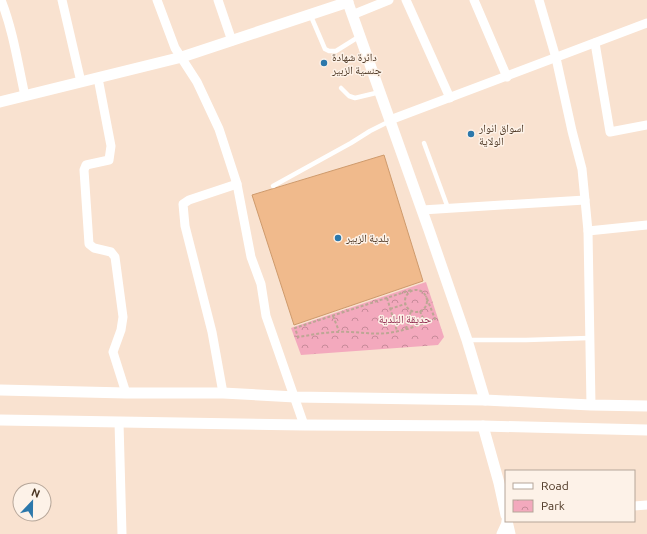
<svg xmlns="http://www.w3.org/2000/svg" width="647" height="534" viewBox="0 0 647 534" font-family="Ubuntu,'Noto Naskh Arabic',sans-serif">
<defs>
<pattern id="park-crowns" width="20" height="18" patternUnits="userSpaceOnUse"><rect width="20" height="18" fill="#f3a9bd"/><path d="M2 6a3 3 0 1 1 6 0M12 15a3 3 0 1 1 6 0" fill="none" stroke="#c78a99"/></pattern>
</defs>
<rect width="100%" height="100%" fill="#f9e2d0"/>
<path fill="url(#park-crowns)" d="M 426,282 L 444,337 L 438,345 L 301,355 L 291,328 Z"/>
<path fill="#f0ba8c" stroke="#ce9a6c" d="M 384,155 L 423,281 L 294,325 L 252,195 Z"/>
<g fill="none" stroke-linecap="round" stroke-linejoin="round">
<g stroke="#bda694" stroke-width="2" stroke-dasharray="3 2" stroke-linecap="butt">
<circle cx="416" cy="301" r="11"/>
<path d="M 411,290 L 295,328 L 298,337 C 311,335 325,332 338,332 C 355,331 372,335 388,333 C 404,331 420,325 435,319 L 426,296"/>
<path d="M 387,298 L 397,331"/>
<path d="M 390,309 L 405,304"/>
<path d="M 420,311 L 425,323"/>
<path d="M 333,316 L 339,331"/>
<path d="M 406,329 L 411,311"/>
</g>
<g stroke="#fff" stroke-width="4.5">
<path d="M 310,14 L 325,49 L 329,51 L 336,51 L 360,36"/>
<path d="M 341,88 L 349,96 L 355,98 L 380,92"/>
<path d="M 424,143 L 448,208"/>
<path d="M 273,186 L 351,143 L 370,131 L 390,121"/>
<path d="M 467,340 L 526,340 L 589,338"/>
</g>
<g stroke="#fff" stroke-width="9">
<path d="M 1,0 C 13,30 18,64 25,96"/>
<path d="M 62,0 L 81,82"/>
<path d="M 157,0 L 175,48 L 197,82 L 219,129 L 237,184 L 251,257 L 261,284 L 266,316 L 304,425"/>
<path d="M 218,0 L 232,41"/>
<path d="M 406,0 L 450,98"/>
<path d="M 474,0 L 507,77"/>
<path d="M 539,0 L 556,58 L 572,131 L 582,169 L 588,231 L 591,405"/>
<path d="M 352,15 L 389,0"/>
<path d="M 595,43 L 610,132 L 647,125"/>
<path d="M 98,78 L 111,146 L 109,160 L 86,165 L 84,170 L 89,244 L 94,248 L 111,252 L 115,257 L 123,317 L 121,330 L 113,352 L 126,393"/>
<path d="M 390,120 L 647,23"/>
<path d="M 422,210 L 585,200"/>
<path d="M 588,231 L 647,225"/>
<path d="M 223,393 L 212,332 L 185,226 L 183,204 L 189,200 L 237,184"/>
<path d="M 119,422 L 122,534"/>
<path d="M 634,506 L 647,505"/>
<path d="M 501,534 L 507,521"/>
</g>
<g stroke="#fff" stroke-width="11">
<path d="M 347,0 L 429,230 L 467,340 L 485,400"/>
<path d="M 0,102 L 182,57 L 348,2"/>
<path d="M 0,390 L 126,393 L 223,393 L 295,397 L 485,400 L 591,405 L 647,406"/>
<path d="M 0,420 L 304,425 L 483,426 L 647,430"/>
<path d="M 483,426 L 499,483 L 506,515"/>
<path d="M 507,521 L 510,534"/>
</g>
</g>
<g fill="#2c78ab" stroke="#fdf2e8" stroke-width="1.5">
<circle cx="324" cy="63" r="4"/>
<circle cx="471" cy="134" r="4"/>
<circle cx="338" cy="238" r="4"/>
</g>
<g text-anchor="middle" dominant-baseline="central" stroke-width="3" stroke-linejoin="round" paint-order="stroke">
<g font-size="11" fill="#4b3522" stroke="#fdf2e8" text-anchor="start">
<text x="332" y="57">دائرة شهادة<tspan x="332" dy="13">جنسية الزبير</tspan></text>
<text x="479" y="128">اسواق انوار<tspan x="479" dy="13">الولاية</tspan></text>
<text x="346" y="238">بلدية الزبير</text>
</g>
<g font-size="11" fill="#912c51" stroke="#fdf2e8">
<text x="405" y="319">حديقة البلدية</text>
</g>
</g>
<rect x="505" y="470" width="130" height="52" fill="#fdf2e8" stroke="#b6a699"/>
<rect x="513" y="483" width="20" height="6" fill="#ffffff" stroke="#b6a699"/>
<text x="541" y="490" font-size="12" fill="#4b3522">Road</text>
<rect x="513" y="500" width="20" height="12" fill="url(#park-crowns)" stroke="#b6a699"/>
<text x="541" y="510" font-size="12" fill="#4b3522">Park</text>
<g transform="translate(32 502) rotate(22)"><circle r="19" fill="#fdf2e8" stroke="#b6a699"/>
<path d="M0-3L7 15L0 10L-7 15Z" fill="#2c78ab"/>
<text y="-6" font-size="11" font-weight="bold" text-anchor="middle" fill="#4b3522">N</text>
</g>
</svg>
